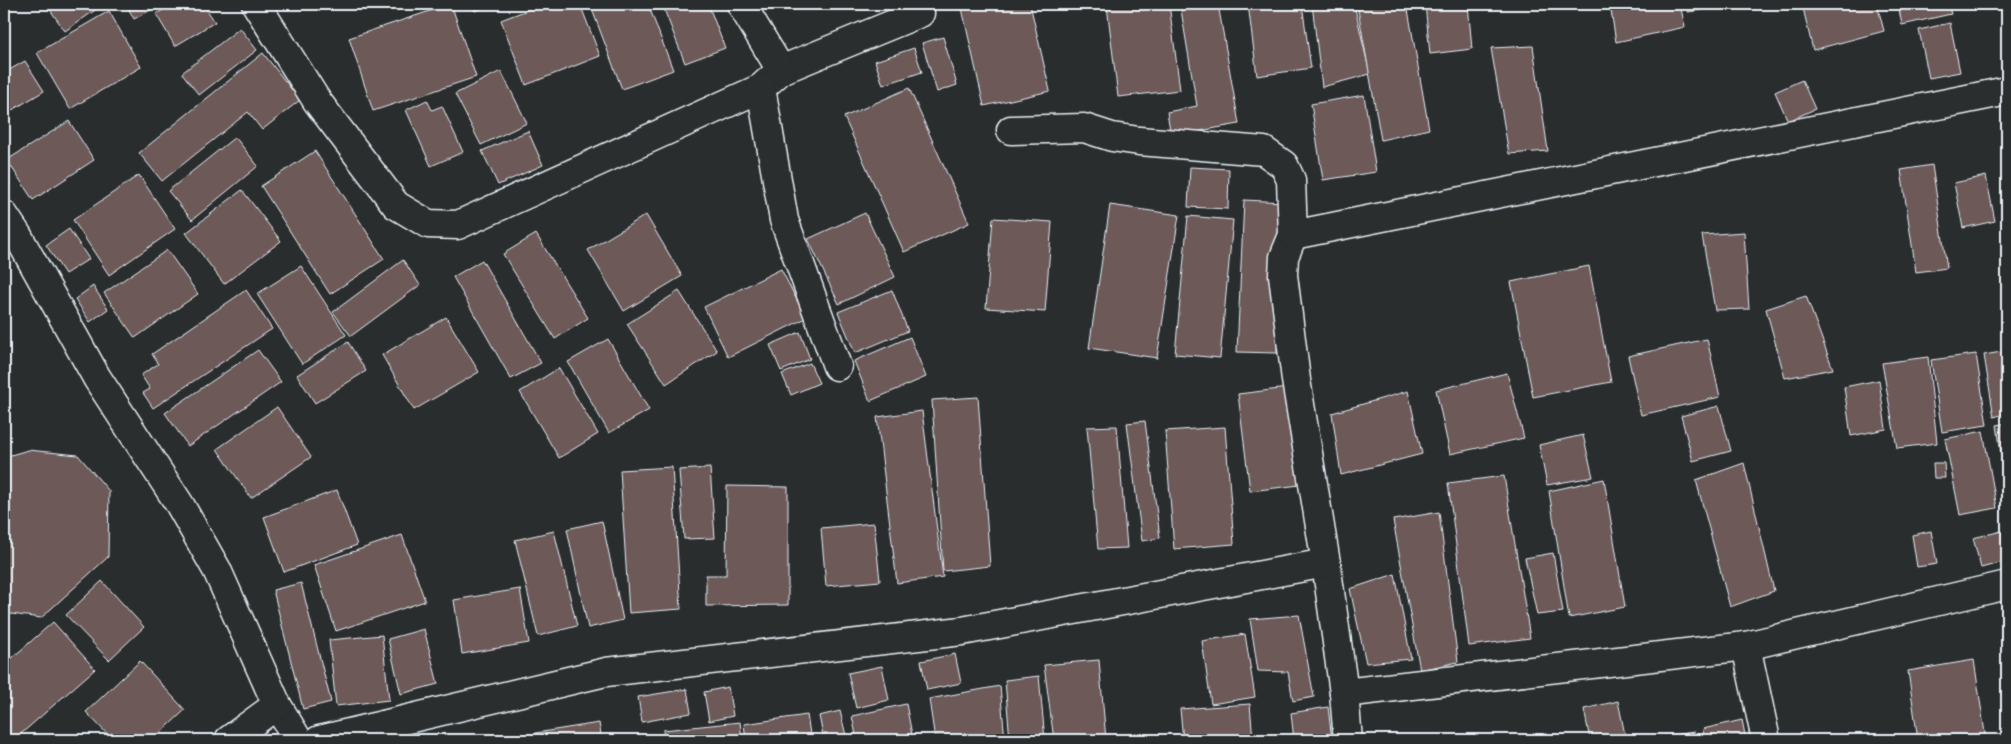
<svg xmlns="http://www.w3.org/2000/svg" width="2011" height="744" viewBox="0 0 2011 744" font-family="Caveat,sans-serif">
<rect width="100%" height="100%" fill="#2a2d2e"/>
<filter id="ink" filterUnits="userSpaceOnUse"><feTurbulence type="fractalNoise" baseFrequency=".02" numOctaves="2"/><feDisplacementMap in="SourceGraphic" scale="10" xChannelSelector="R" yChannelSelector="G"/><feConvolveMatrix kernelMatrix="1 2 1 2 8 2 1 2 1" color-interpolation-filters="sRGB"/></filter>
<g filter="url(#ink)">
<g fill="#6d5a58" stroke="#e8f1f8">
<path d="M 46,4 L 104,4 L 65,31 Z"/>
<path d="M 126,4 L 162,4 L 134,19 Z"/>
<path d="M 173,4 L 203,4 L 215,22 L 175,46 L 156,14 Z"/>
<path d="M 451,4 L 476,77 L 373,111 L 349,38 Z"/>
<path d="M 472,4 L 494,4 L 475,11 Z"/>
<path d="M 543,4 L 580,4 L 600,56 L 526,85 L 501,20 Z"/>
<path d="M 590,4 L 648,4 L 673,70 L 622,89 Z"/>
<path d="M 662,4 L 708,4 L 725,48 L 685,63 Z"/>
<path d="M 961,4 L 1030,4 L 1050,91 L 984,106 Z"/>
<path d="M 1124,4 L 1169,4 L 1180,90 L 1118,97 L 1107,6 Z"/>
<path d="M 1192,4 L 1218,4 L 1239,124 L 1171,136 L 1167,112 L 1197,106 L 1181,10 L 1193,7 Z"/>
<path d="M 1248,4 L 1302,4 L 1311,68 L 1257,76 Z"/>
<path d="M 1312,4 L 1354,4 L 1370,74 L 1322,87 Z"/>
<path d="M 1357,4 L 1407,4 L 1429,129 L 1381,140 Z"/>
<path d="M 1425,4 L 1468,4 L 1472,49 L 1430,54 Z"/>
<path d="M 1610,4 L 1680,4 L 1685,27 L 1616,42 Z"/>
<path d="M 1687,4 L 1742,4 L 1688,12 Z"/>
<path d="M 1802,4 L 1877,4 L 1884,31 L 1813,50 Z"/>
<path d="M 1898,4 L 1948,4 L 1951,14 L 1902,25 Z"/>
<path d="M 109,11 L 141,67 L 70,109 L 37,53 Z"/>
<path d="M 1950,23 L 1960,72 L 1929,78 L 1919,30 Z"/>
<path d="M 240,28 L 257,50 L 199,95 L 182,73 Z"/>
<path d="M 943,37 L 957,85 L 937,92 L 922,43 Z"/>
<path d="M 1533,46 L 1548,151 L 1509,154 L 1491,48 Z"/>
<path d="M 914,48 L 922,72 L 883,85 L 875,61 Z"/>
<path d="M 263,53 L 300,100 L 262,130 L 248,112 L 162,181 L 139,153 Z"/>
<path d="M 25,61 L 44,91 L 4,115 L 4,73 Z"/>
<path d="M 501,71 L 527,123 L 481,145 L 455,94 Z"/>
<path d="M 1802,80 L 1815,109 L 1788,121 L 1775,92 Z"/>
<path d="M 909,88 L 969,223 L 904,252 L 844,117 Z"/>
<path d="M 1364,95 L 1376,172 L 1323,180 L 1311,104 Z"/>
<path d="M 427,100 L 432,110 L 442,106 L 463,152 L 431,166 L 406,110 Z"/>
<path d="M 69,121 L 94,160 L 33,200 L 7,160 Z"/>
<path d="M 528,131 L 543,165 L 498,185 L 482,151 Z"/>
<path d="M 235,137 L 258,166 L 192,220 L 168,191 Z"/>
<path d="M 315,151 L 384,259 L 330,294 L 261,186 Z"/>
<path d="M 1932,165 L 1947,268 L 1916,272 L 1901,170 Z"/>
<path d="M 1190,167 L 1229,169 L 1228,209 L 1188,207 Z"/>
<path d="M 139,175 L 175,229 L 109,275 L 73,220 Z"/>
<path d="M 1986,176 L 1995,221 L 1963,228 L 1954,183 Z"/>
<path d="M 242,190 L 281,241 L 224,284 L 186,233 Z"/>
<path d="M 1244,200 L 1284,202 L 1277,353 L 1237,352 Z"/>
<path d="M 1110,205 L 1179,215 L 1157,358 L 1089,348 Z"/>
<path d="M 865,213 L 895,277 L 839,304 L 808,239 Z"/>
<path d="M 646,215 L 682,276 L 624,311 L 588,250 Z"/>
<path d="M 1188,216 L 1233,220 L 1220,358 L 1175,354 Z"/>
<path d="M 993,218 L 1052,222 L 1045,312 L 986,308 Z"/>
<path d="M 69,229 L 89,259 L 65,274 L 46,245 Z"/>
<path d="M 1744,232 L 1749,309 L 1715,310 L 1702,235 Z"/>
<path d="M 536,234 L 588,318 L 555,339 L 503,254 Z"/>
<path d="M 167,250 L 198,294 L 135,338 L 104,293 Z"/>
<path d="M 403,260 L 420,285 L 351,336 L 333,312 Z"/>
<path d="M 482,260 L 541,363 L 511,379 L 453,277 Z"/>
<path d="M 301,266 L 346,335 L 302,364 L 257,294 Z"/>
<path d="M 1589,266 L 1611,382 L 1533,397 L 1511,282 Z"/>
<path d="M 781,269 L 806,318 L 728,357 L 704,307 Z"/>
<path d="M 93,286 L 108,309 L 90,322 L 75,299 Z"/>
<path d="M 246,290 L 272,329 L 153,408 L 143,393 L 150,389 L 141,375 L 158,364 L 152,354 Z"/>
<path d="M 892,290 L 908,331 L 855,353 L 838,312 Z"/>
<path d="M 679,291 L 717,351 L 666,384 L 627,324 Z"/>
<path d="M 1806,296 L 1833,369 L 1785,378 L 1766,309 Z"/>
<path d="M 446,317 L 479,372 L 414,410 L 382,355 Z"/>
<path d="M 800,332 L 810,359 L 781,371 L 770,345 Z"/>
<path d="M 910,337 L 926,377 L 870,401 L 854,361 Z"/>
<path d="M 608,339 L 649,410 L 609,433 L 568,362 Z"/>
<path d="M 1707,339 L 1720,397 L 1641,415 L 1628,356 Z"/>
<path d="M 348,342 L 366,371 L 315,403 L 297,375 Z"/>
<path d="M 258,350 L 281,382 L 188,446 L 165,413 Z"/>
<path d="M 2007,351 L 2007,413 L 1994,417 L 1984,355 Z"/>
<path d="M 1976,354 L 1987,425 L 1942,432 L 1931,360 Z"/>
<path d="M 1928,357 L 1937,443 L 1897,448 L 1882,363 Z"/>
<path d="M 810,363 L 819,383 L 791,395 L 782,374 Z"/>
<path d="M 559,368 L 598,434 L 559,458 L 520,392 Z"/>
<path d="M 1507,373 L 1524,438 L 1450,454 L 1436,390 Z"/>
<path d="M 1879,380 L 1886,429 L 1851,436 L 1844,387 Z"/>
<path d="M 1288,388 L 1300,485 L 1250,491 L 1238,394 Z"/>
<path d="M 1408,391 L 1422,454 L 1341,475 L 1332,413 Z"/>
<path d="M 978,397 L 990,566 L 943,571 L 932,400 Z"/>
<path d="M 1719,406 L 1731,451 L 1693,461 L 1681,416 Z"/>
<path d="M 277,407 L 311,457 L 251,498 L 217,449 Z"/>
<path d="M 922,411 L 943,577 L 897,583 L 877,417 Z"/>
<path d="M 1145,421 L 1160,538 L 1142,541 L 1127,423 Z"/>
<path d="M 2007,423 L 2007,496 L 1997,425 Z"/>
<path d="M 1117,426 L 1127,548 L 1098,549 L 1087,427 Z"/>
<path d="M 1225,427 L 1234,544 L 1174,549 L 1165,431 Z"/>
<path d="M 1983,431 L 1997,508 L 1960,515 L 1945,439 Z"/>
<path d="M 1583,435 L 1593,477 L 1547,485 L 1539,445 Z"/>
<path d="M 28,450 L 78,455 L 109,491 L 108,557 L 41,618 L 4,613 L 4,457 Z"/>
<path d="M 1744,463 L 1774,591 L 1730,607 L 1696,480 Z"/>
<path d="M 1933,463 L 1944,463 L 1945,478 L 1934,478 Z"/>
<path d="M 672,467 L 681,609 L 629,613 L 620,470 Z"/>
<path d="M 710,468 L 715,538 L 684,539 L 679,470 Z"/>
<path d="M 1504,476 L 1530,638 L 1469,646 L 1448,483 Z"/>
<path d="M 1604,479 L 1625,607 L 1569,618 L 1549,491 Z"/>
<path d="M 727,486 L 788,487 L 788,605 L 706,606 L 706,575 L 726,575 Z"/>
<path d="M 337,490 L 357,545 L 284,572 L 264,517 Z"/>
<path d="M 1439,512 L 1458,662 L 1420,670 L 1393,520 Z"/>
<path d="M 602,521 L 623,620 L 588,628 L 567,529 Z"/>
<path d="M 874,523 L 880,581 L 826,586 L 821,528 Z"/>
<path d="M 554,531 L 577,626 L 538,636 L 515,540 Z"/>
<path d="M 1931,531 L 1937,564 L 1917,567 L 1912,535 Z"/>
<path d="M 2002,531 L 2007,551 L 2007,561 L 1981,568 L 1973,538 Z"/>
<path d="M 402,535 L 425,601 L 336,631 L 314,565 Z"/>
<path d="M 1553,553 L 1563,612 L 1537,615 L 1525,558 Z"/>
<path d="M 1395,574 L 1411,659 L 1366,663 L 1350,589 Z"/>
<path d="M 102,581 L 144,627 L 109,660 L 66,615 Z"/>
<path d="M 301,583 L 331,702 L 303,709 L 273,590 Z"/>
<path d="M 520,589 L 529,643 L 462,654 L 454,600 Z"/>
<path d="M 1299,615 L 1314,697 L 1293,701 L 1288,672 L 1258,671 L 1250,619 Z"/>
<path d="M 53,622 L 95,669 L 14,740 L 4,740 L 4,665 Z"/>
<path d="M 424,629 L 438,684 L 401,694 L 388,639 Z"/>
<path d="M 1245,634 L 1255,697 L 1211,704 L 1202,641 Z"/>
<path d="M 382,635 L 389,700 L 336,706 L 329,640 Z"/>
<path d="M 955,654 L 961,683 L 927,690 L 921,661 Z"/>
<path d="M 1099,660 L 1106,740 L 1054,740 L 1044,665 Z"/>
<path d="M 1974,660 L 1986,740 L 1918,740 L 1908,671 Z"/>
<path d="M 140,661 L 185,710 L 153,740 L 113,740 L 86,712 Z"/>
<path d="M 882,666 L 889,700 L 856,708 L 848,673 Z"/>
<path d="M 1039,676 L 1045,740 L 1010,740 L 1005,680 Z"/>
<path d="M 1000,686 L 1005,740 L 935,740 L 929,699 Z"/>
<path d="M 728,687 L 733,716 L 709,721 L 704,692 Z"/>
<path d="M 687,689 L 691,713 L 642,722 L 638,697 Z"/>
<path d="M 1618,701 L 1626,740 L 1590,740 L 1584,709 Z"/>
<path d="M 906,704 L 913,740 L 857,740 L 852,716 Z"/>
<path d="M 1250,704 L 1253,740 L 1183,740 L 1180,709 Z"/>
<path d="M 1328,707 L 1332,740 L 1294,740 L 1291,713 Z"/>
<path d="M 840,711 L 847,740 L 824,740 L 819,716 Z"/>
<path d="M 807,715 L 811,740 L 746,740 L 744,724 Z"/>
<path d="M 1742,720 L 1746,740 L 1704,740 L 1703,729 Z"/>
<path d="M 740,722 L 742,740 L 664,740 L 663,730 Z"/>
<path d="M 599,723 L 602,740 L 537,740 L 536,733 Z"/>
<path d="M 1694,732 L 1695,740 L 1637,740 Z"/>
</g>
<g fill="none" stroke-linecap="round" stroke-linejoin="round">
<g stroke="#e8f1f8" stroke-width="31">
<g id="street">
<path d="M 256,4 L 317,101 L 396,205 L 428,224 L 458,225 L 761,88 L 781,70 L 920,13"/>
<path d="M 741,4 L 781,70"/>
<path d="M 761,88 L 784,220 L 837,366"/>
<path d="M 1011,130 L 1084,128 L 1112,137 L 1139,141 L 1264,151 L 1284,165 L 1291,180 L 1293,235 L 1284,257 L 1283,275 L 1296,380 L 1326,563 L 1344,693 L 1348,740"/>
<path d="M 4,215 L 18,236 L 97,378 L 180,505 L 217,570 L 277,705 L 298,740"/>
<path d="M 1293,235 L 2007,91"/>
<path d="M 1746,646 L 1766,740"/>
<path d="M 1344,693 L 1746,646 L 2007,585"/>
<path d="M 229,740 L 277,705"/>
<path d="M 319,740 L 606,672 L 962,631 L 1326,563"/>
</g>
</g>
<use href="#street" stroke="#2a2d2e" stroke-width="28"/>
</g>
</g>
<rect width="2011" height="744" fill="none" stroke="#2a2d2e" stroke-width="20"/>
<rect x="10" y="10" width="1991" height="724" fill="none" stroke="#e8f1f8" stroke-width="2" filter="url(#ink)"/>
</svg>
